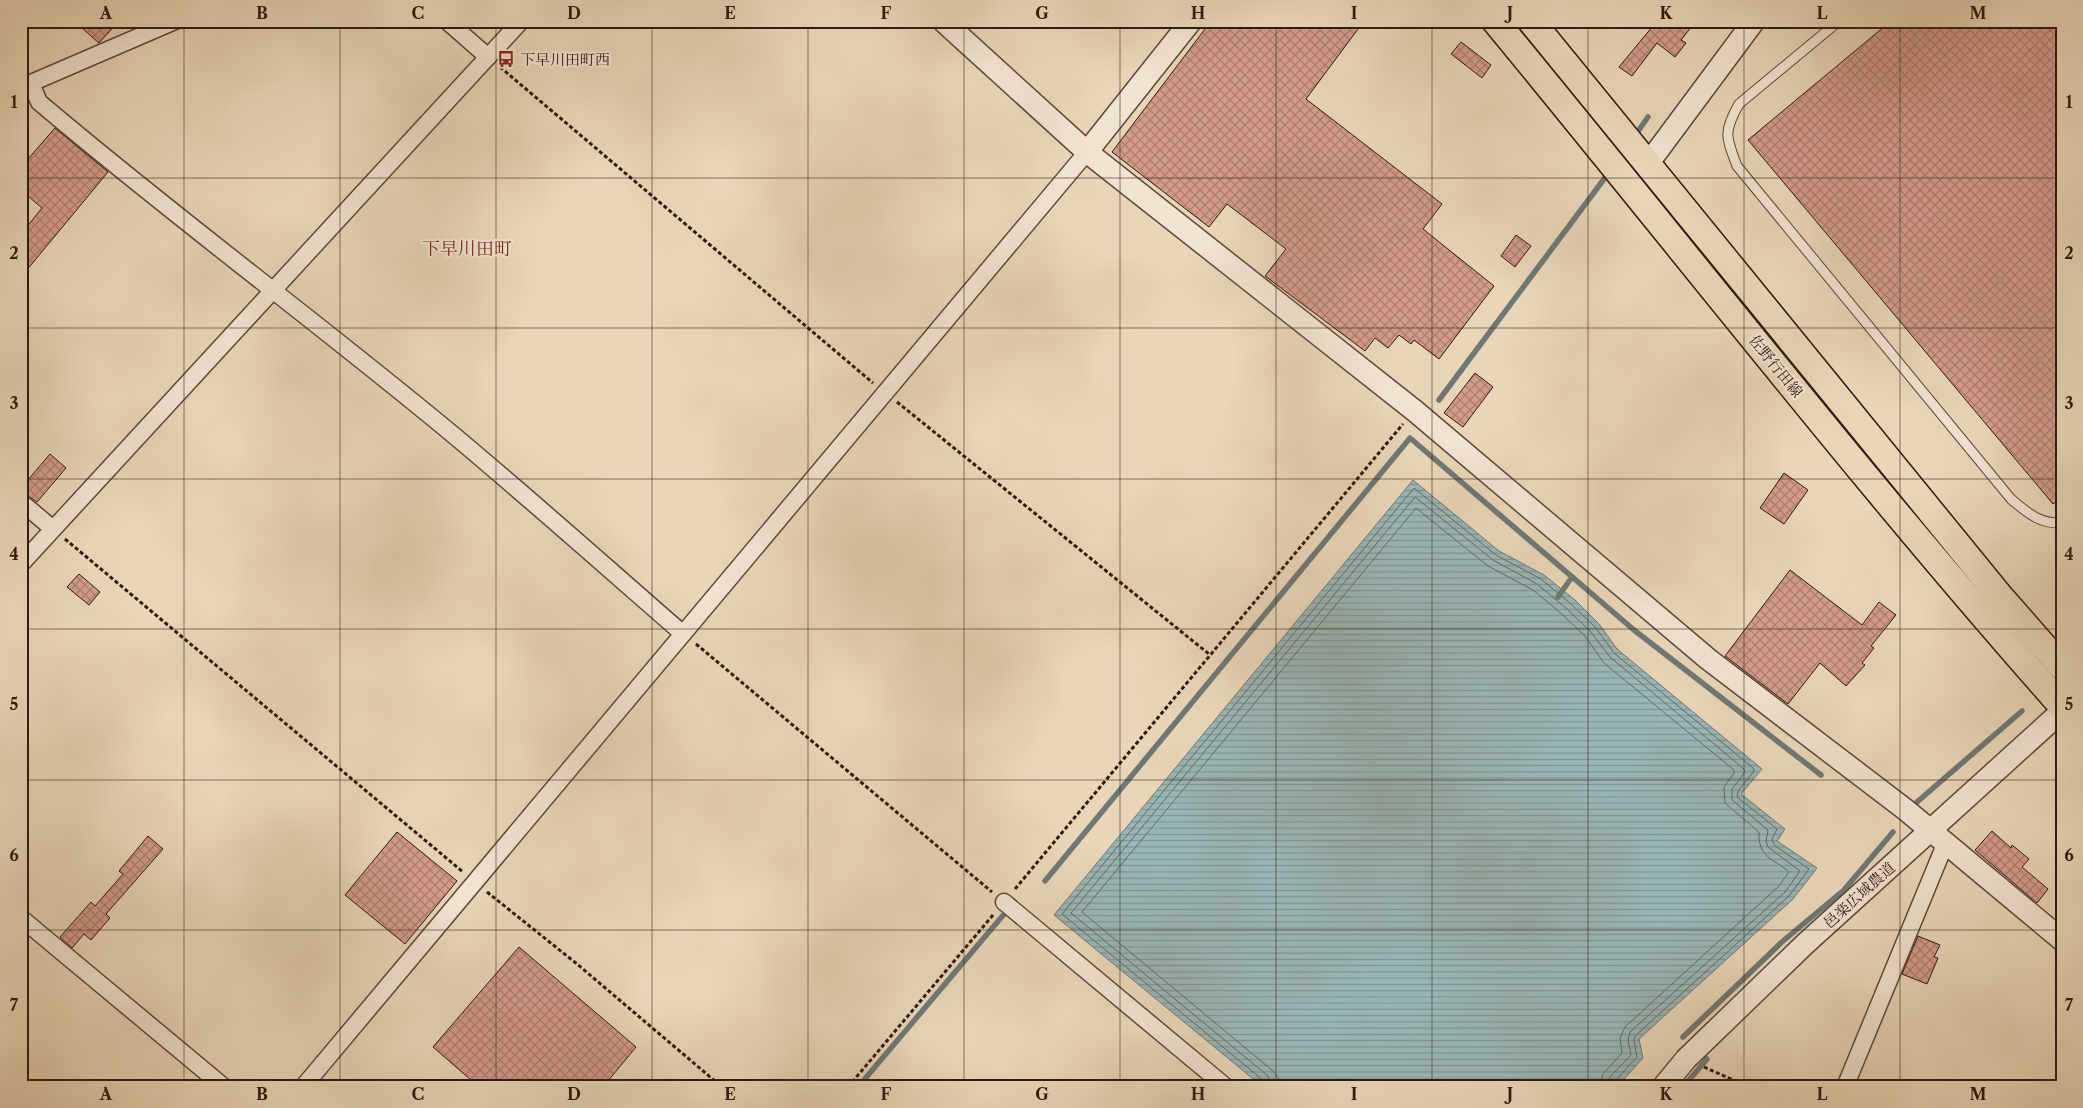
<svg xmlns="http://www.w3.org/2000/svg" width="2083" height="1108" viewBox="0 0 2083 1108" font-family="'Libre Caslon Text','Noto Serif JP',serif">
<defs>
<pattern id="water-rules" width="6" height="5" patternUnits="userSpaceOnUse" patternTransform="scale(1.25)"><rect width="6" height="5" fill="#9ab7b8"/><path d="M0 2.5h6" fill="none" stroke="#7e9494"/></pattern>
<pattern id="building-cross-hatch" width="8" height="8" patternUnits="userSpaceOnUse" patternTransform="scale(1.25)"><rect width="8" height="8" fill="#d39b8c"/><path d="M0 0l8 8M0 8l8-8" fill="none" stroke="#ac7e71"/></pattern>
</defs>
<rect width="100%" height="100%" fill="#e9d6b8"/>
<filter id="stains"><feTurbulence type="fractalNoise" baseFrequency=".004" numOctaves="4"/><feColorMatrix values="0 0 0 0 .2 0 0 0 0 .09 0 0 0 0 .02 0 0 0 .5 -.17"/></filter>
<radialGradient id="worn" r=".72"><stop offset=".6" stop-color="#630" stop-opacity="0"/><stop offset="1" stop-color="#630" stop-opacity=".3"/></radialGradient>
<path fill="url(#water-rules)" stroke="#6f7875" d="M 1413,480 L 1499,551 L 1544,575 L 1575,600 L 1599,624 L 1617,649 L 1762,769 L 1741,794 L 1785,829 L 1777,841 L 1817,868 L 1793,899 L 1639,1039 L 1643,1058 L 1617,1087 L 1263,1087 L 1054,915 Z"/>
<g fill="none" stroke-linecap="round" stroke-linejoin="round">
<g stroke="#646864" stroke-width="1">
<path d="M 1266,1087 L 1264,1081 L 1062,914 L 1414,488 L 1496,555 L 1541,579 L 1571,604 L 1595,627 L 1614,653 L 1753,768 L 1754,771 L 1738,791 L 1737,797 L 1777,829 L 1772,839 L 1774,845 L 1809,869 L 1789,896 L 1635,1036 L 1634,1040 L 1637,1057 L 1615,1081 L 1613,1087"/>
<path d="M 1272,1087 L 1268,1076 L 1071,913 L 1415,497 L 1493,560 L 1537,584 L 1567,609 L 1590,631 L 1610,657 L 1744,769 L 1745,772 L 1732,789 L 1732,800 L 1768,830 L 1766,841 L 1768,847 L 1800,871 L 1785,892 L 1630,1032 L 1628,1040 L 1631,1055 L 1609,1078 L 1607,1087"/>
<path d="M 1280,1087 L 1279,1079 L 1273,1071 L 1082,912 L 1416,508 L 1488,566 L 1533,590 L 1562,614 L 1585,636 L 1604,663 L 1734,770 L 1734,773 L 1724,787 L 1725,803 L 1759,832 C 1758,858 1773,858 1789,872 L 1779,886 L 1625,1027 L 1620,1038 L 1622,1053 L 1603,1074 L 1599,1087"/>
</g>
<g stroke="#6f7875" stroke-width="5.5">
<path d="M 1634,137 L 1648,117"/>
<path d="M 1439,400 L 1610,171"/>
<path d="M 1558,597 L 1572,577"/>
<path d="M 1917,802 L 2022,711"/>
<path d="M 1045,881 L 1410,438 L 1634,630 L 1821,775"/>
<path d="M 1683,1037 L 1783,941 L 1844,890 L 1893,832"/>
<path d="M 858,1087 L 1005,913"/>
<path d="M 1683,1087 L 1707,1059"/>
</g>
</g>
<g fill="url(#building-cross-hatch)" stroke="#2f1911">
<path d="M 74,21 L 119,21 L 99,43 Z"/>
<path d="M 1211,21 L 1364,21 L 1306,99 L 1442,204 L 1423,229 L 1494,286 L 1439,359 L 1414,340 L 1411,344 L 1399,335 L 1388,348 L 1375,338 L 1365,351 L 1265,276 L 1286,249 L 1227,204 L 1209,227 L 1112,152 Z"/>
<path d="M 1657,21 L 1696,21 L 1681,40 L 1686,43 L 1675,57 L 1657,43 L 1632,76 L 1619,67 Z"/>
<path d="M 1891,21 L 2062,21 L 2062,497 L 2053,504 L 1748,140 Z"/>
<path d="M 1461,42 L 1491,65 L 1482,78 L 1451,54 Z"/>
<path d="M 55,128 L 108,172 L 21,277 L 21,234 L 42,208 L 21,190 L 21,167 Z"/>
<path d="M 1516,235 L 1531,246 L 1515,267 L 1501,256 Z"/>
<path d="M 1475,373 L 1493,387 L 1463,427 L 1444,413 Z"/>
<path d="M 50,454 L 66,468 L 37,502 L 21,491 L 21,488 Z"/>
<path d="M 1784,473 L 1808,490 L 1784,524 L 1760,508 Z"/>
<path d="M 1790,570 L 1862,625 L 1879,602 L 1896,615 L 1871,646 L 1874,648 L 1862,663 L 1865,665 L 1846,686 L 1820,663 L 1788,704 L 1725,656 Z"/>
<path d="M 79,574 L 100,592 L 89,605 L 67,587 Z"/>
<path d="M 1992,831 L 2011,848 L 2012,845 L 2029,859 L 2022,867 L 2048,889 L 2037,903 L 1975,850 Z"/>
<path d="M 397,832 L 457,881 L 405,944 L 345,895 Z"/>
<path d="M 148,836 L 163,849 L 106,914 L 110,918 L 91,940 L 84,934 L 72,948 L 60,937 L 91,902 L 95,906 L 123,874 L 119,871 Z"/>
<path d="M 1918,936 L 1940,945 L 1934,957 L 1938,958 L 1927,984 L 1902,974 Z"/>
<path d="M 519,947 L 636,1047 L 603,1087 L 479,1087 L 433,1047 Z"/>
</g>
<g fill="none" stroke-linecap="round" stroke-linejoin="round">
<g stroke="#5e483b" stroke-width="11">
<path id="service" d="M 1839,21 L 1739,104 C 1723,132 1726,137 1737,166 L 2011,499 C 2028,513 2039,524 2062,523"/>
</g>
<g stroke="#5e483b" stroke-width="19">
<g id="minor">
<path d="M 175,21 L 31,83 L 39,102 C 173,216 315,320 451,433 C 529,498 605,566 682,633"/>
<path d="M 447,21 L 488,57"/>
<path d="M 21,502 L 53,529"/>
<path d="M 21,564 L 521,21"/>
<path d="M 1004,902 L 1226,1087"/>
<path d="M 21,918 L 224,1087"/>
<path d="M 303,1087 L 1087,152"/>
<path d="M 1845,1087 L 1946,842"/>
</g>
</g>
<g stroke="#5e483b" stroke-width="24">
<g id="tertiary">
<path d="M 943,21 L 1087,152 L 1415,411 L 1708,659 L 1906,810 L 2062,940"/>
<path d="M 1087,152 L 1191,21"/>
<path d="M 1647,165 L 1754,21"/>
<path d="M 1663,1087 L 1686,1059 L 1805,944 L 2062,711"/>
</g>
</g>
<g stroke="#2f1911" stroke-width="29">
<g id="primary">
<path d="M 1495,21 C 1684,250 1865,484 2062,706"/>
<path d="M 1531,21 L 1998,594 L 2062,667"/>
</g>
</g>
<g stroke="#2f1911" stroke-width="3" stroke-dasharray="4 2.5" stroke-linecap="butt">
<path d="M 500,67 L 873,383"/>
<path d="M 897,402 L 1209,654"/>
<path d="M 65,539 L 463,872"/>
<path d="M 696,644 L 992,892"/>
<path d="M 1015,889 L 1403,424"/>
<path d="M 487,892 L 577,964 L 722,1087"/>
<path d="M 1704,1067 L 1749,1087"/>
<path d="M 848,1087 L 993,915"/>
</g>
<use href="#service" stroke="#f1e4d1" stroke-width="9"/>
<use href="#minor" stroke="#f1e4d1" stroke-width="16"/>
<use href="#tertiary" stroke="#f1e4d1" stroke-width="21"/>
<use href="#primary" stroke="#e9d6b8" stroke-width="26"/>
</g>
<path fill="none" stroke="#2f1911" stroke-width="1" stroke-opacity="0.55" d="M 184,21 L 184,1087M 340,21 L 340,1087M 496,21 L 496,1087M 652,21 L 652,1087M 808,21 L 808,1087M 964,21 L 964,1087M 1120,21 L 1120,1087M 1276,21 L 1276,1087M 1432,21 L 1432,1087M 1588,21 L 1588,1087M 1744,21 L 1744,1087M 1900,21 L 1900,1087M 21,178 L 2062,178M 21,328 L 2062,328M 21,479 L 2062,479M 21,629 L 2062,629M 21,780 L 2062,780M 21,930 L 2062,930"/>
<defs>
<g id="bus-bare" transform="scale(1.35)"><path d="M-5-6H5V4H4V6H2V4H-2V6H-4V4H-5ZM-3.5-4V0h7V-4ZM-3.5 1.2v1.5H-2V1.2ZM2 1.2v1.5H3.5V1.2Z" fill="#8f2418" stroke="#f1e4d1" stroke-width="2.5" paint-order="stroke"/></g>
</defs>
<g fill-rule="evenodd">
<use href="#bus-bare" x="506" y="59"/>
</g>
<g text-anchor="middle" dominant-baseline="central" stroke-width="4.5" stroke-linejoin="round" paint-order="stroke">
<g font-size="15" fill="#2f1911" stroke="#f1e4d1" text-anchor="start">
<text x="520" y="59">下早川田町西</text>
</g>
<g font-size="15" fill="#2f1911" stroke="#f1e4d1">
<text transform="translate(1776 366) rotate(51)">佐野行田線</text>
<text transform="translate(1859 895) rotate(-42)">邑楽広域農道</text>
</g>
<g font-size="18" fill="#7a1f14" stroke="#f1e4d1">
<text x="467" y="249">下早川田町</text>
</g>
</g>
<rect width="2083" height="1108" fill="none" stroke="#e9d6b8" stroke-width="55"/>
<rect x="28" y="28" width="2028" height="1052" fill="none" stroke="#2f1911" stroke-width="2"/>
<g font-size="16" text-anchor="middle" font-weight="bold" fill="#2f1911">
<text x="106" y="19">A</text>
<text x="262" y="19">B</text>
<text x="418" y="19">C</text>
<text x="574" y="19">D</text>
<text x="730" y="19">E</text>
<text x="886" y="19">F</text>
<text x="1042" y="19">G</text>
<text x="1198" y="19">H</text>
<text x="1354" y="19">I</text>
<text x="1510" y="19">J</text>
<text x="1666" y="19">K</text>
<text x="1822" y="19">L</text>
<text x="1978" y="19">M</text>
<text x="14" y="108">1</text>
<text x="2069" y="108">1</text>
<text x="14" y="259">2</text>
<text x="2069" y="259">2</text>
<text x="14" y="409">3</text>
<text x="2069" y="409">3</text>
<text x="14" y="560">4</text>
<text x="2069" y="560">4</text>
<text x="14" y="710">5</text>
<text x="2069" y="710">5</text>
<text x="14" y="861">6</text>
<text x="2069" y="861">6</text>
<text x="14" y="1011">7</text>
<text x="2069" y="1011">7</text>
<text x="106" y="1100">A</text>
<text x="262" y="1100">B</text>
<text x="418" y="1100">C</text>
<text x="574" y="1100">D</text>
<text x="730" y="1100">E</text>
<text x="886" y="1100">F</text>
<text x="1042" y="1100">G</text>
<text x="1198" y="1100">H</text>
<text x="1354" y="1100">I</text>
<text x="1510" y="1100">J</text>
<text x="1666" y="1100">K</text>
<text x="1822" y="1100">L</text>
<text x="1978" y="1100">M</text>
</g>
<rect width="100%" height="100%" filter="url(#stains)"/>
<rect width="100%" height="100%" fill="url(#worn)"/>
</svg>
